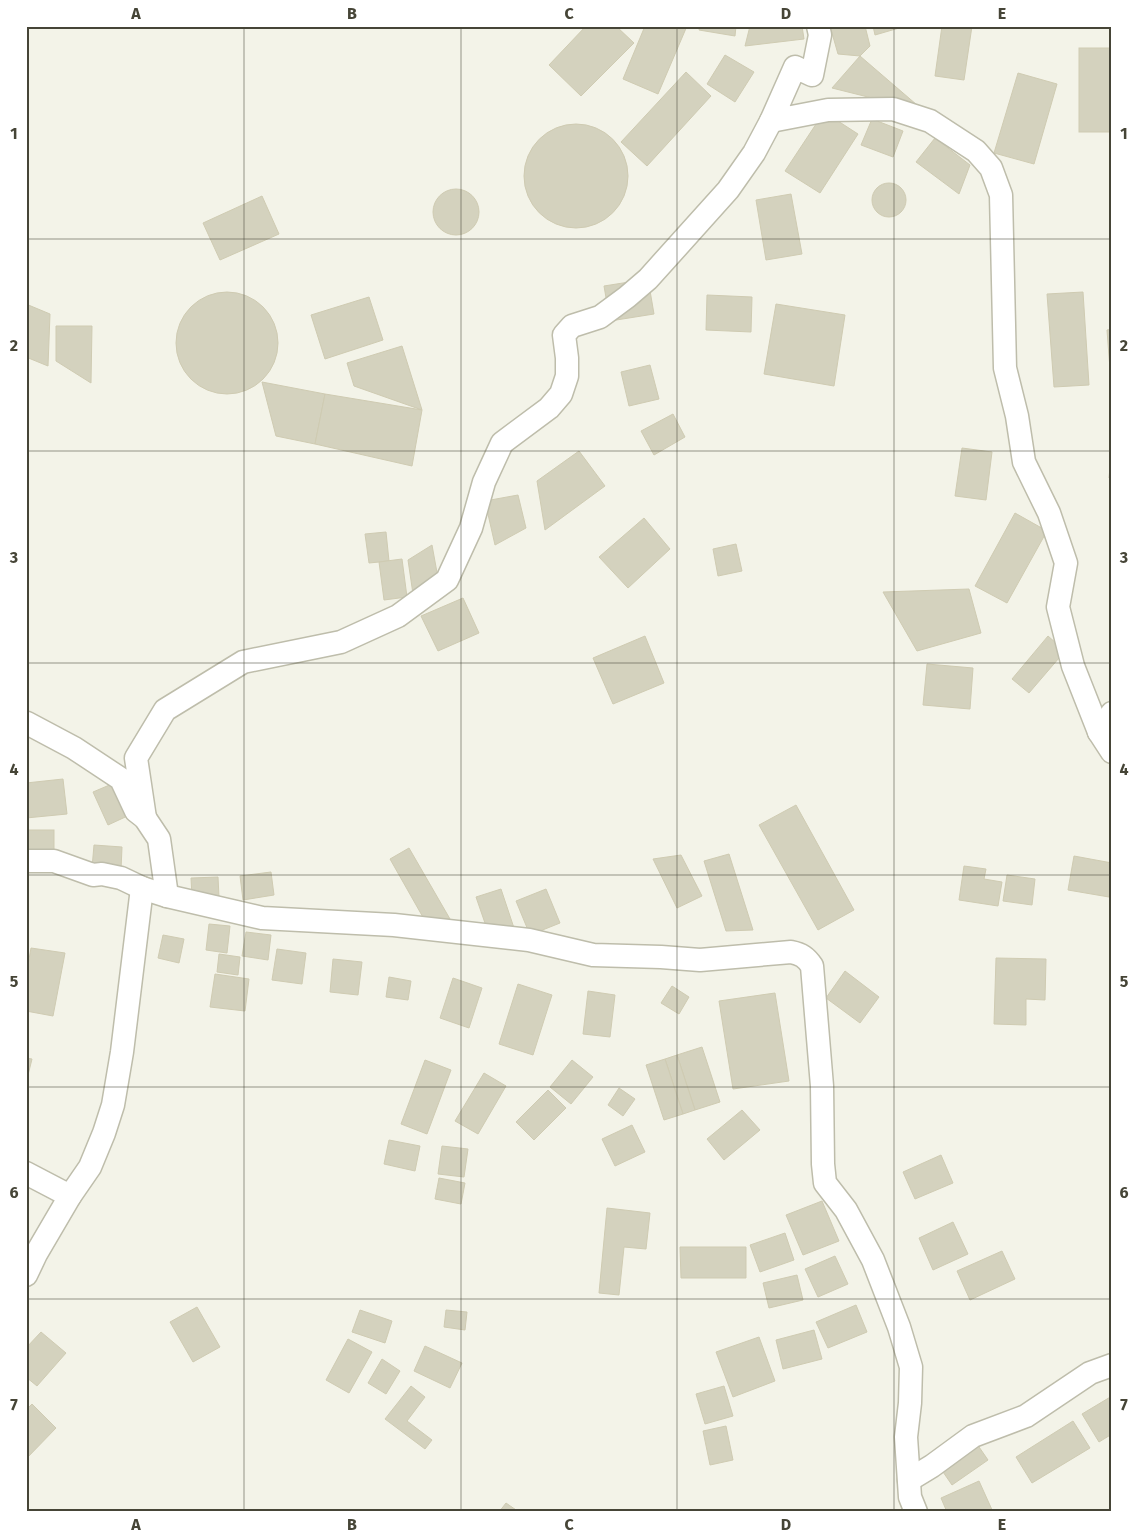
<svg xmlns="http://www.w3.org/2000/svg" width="1138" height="1538" viewBox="0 0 1138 1538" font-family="'Fira Sans',sans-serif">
<rect width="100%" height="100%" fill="#f3f3e8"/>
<g fill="#d4d2be" stroke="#cfcbb2">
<path d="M 586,26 L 616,26 L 634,43 L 581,96 L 549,65 Z"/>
<path d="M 645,26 L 687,26 L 658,94 L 623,79 Z"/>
<path d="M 700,26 L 736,26 L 735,36 L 699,30 Z"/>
<path d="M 750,26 L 802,26 L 804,39 L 745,46 Z"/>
<path d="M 830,26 L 865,26 L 870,46 L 860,56 L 838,54 Z"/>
<path d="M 873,26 L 906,26 L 875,35 Z"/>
<path d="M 942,26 L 972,26 L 964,80 L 935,76 Z"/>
<rect x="1079" y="48" width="31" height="84"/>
<path d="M 725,55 L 754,72 L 735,102 L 707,84 Z"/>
<path d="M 860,56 L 924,111 L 832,88 Z"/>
<path d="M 686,72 L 711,96 L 647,166 L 621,142 Z"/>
<path d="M 1018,73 L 1057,84 L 1034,164 L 994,153 Z"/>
<path d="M 824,112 L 858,134 L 820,193 L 785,171 Z"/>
<path d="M 872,119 L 903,131 L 893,157 L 861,145 Z"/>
<circle cx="576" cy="176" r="52"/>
<path d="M 935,138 L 970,165 L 959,194 L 916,162 Z"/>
<circle cx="889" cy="200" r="17"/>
<circle cx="456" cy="212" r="23"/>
<path d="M 791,194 L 802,254 L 766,260 L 756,200 Z"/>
<path d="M 262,196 L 279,234 L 220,260 L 203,223 Z"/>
<path d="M 648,279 L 654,314 L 610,321 L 604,286 Z"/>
<circle cx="227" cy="343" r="51"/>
<path d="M 1083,292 L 1089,385 L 1054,387 L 1047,294 Z"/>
<path d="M 707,295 L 752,297 L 751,332 L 706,330 Z"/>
<path d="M 369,297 L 383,340 L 325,359 L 311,315 Z"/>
<path d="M 26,304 L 50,314 L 48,366 L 26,357 Z"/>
<path d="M 776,304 L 845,315 L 834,386 L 764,374 Z"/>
<path d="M 56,326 L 92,326 L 91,383 L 56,361 Z"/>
<path d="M 1112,329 L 1112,395 L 1107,330 Z"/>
<path d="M 402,346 L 422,410 L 354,386 L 347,363 Z"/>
<path d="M 650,365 L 659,399 L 629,406 L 621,372 Z"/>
<path d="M 262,382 L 325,394 L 315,444 L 276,436 Z"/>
<path d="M 325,394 L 422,410 L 412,466 L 315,444 Z"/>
<path d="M 673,414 L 685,437 L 654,455 L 641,431 Z"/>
<path d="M 1112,447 L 1112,478 L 1109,478 Z"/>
<path d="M 962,448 L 992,452 L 986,500 L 955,496 Z"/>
<path d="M 579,451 L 605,486 L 545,530 L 537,481 Z"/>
<path d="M 518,495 L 526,528 L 495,545 L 485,501 Z"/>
<path d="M 1015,513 L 1047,531 L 1007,603 L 975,586 Z"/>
<path d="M 644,518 L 670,549 L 628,588 L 599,557 Z"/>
<path d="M 386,532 L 389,561 L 369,563 L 365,534 Z"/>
<path d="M 736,544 L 742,571 L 718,576 L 713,549 Z"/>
<path d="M 432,545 L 438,578 L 413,594 L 408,560 Z"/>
<path d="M 402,559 L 407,597 L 384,600 L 379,562 Z"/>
<path d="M 969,589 L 981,633 L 917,651 L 883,592 Z"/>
<path d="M 463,598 L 479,633 L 438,651 L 421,616 Z"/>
<path d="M 645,636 L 664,683 L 613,704 L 593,658 Z"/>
<path d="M 1048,636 L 1065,651 L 1029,693 L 1012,679 Z"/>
<path d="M 927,664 L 973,668 L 970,709 L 923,705 Z"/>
<path d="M 63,779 L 67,814 L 26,818 L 26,783 Z"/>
<path d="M 119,781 L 134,813 L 108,825 L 93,792 Z"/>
<path d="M 796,805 L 854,910 L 818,930 L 759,825 Z"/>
<rect x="26" y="830" width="28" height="28"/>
<path d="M 94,845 L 122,847 L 121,870 L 92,868 Z"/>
<path d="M 409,848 L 450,919 L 424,919 L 390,859 Z"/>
<path d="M 729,854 L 753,930 L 726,931 L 704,861 Z"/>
<path d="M 681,855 L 702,896 L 677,908 L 653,859 Z"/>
<path d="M 1074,856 L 1112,863 L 1112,879 L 1109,897 L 1068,890 Z"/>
<path d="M 964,866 L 986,869 L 984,879 L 1002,882 L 998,906 L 959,900 Z"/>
<path d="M 271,872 L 274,895 L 243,900 L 240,876 Z"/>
<path d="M 1007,875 L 1035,879 L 1032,905 L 1003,901 Z"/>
<path d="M 218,877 L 219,897 L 192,897 L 191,878 Z"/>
<path d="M 501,889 L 514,928 L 486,926 L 476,897 Z"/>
<path d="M 546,889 L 560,923 L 530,935 L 516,901 Z"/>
<path d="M 209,924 L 230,926 L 227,953 L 206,950 Z"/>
<path d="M 246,932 L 271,935 L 268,960 L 242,956 Z"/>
<path d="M 163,935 L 184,939 L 179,963 L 158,958 Z"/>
<path d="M 31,948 L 65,953 L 53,1016 L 26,1011 L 26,976 Z"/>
<path d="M 277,949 L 306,953 L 302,984 L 272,980 Z"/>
<path d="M 219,954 L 240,957 L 238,975 L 217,972 Z"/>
<path d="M 996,958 L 1046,959 L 1045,1000 L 1026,999 L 1026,1025 L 994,1024 Z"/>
<path d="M 333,959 L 362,962 L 358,995 L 330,992 Z"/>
<path d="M 845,971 L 879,997 L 860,1023 L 826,998 Z"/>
<path d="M 215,974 L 249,979 L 245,1011 L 210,1007 Z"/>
<path d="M 389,977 L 411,981 L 408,1000 L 386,997 Z"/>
<path d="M 453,978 L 482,988 L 469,1028 L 440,1018 Z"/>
<path d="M 518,984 L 552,995 L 533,1055 L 499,1044 Z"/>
<path d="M 672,986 L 689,997 L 679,1014 L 661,1003 Z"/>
<path d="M 588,991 L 615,995 L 610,1037 L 583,1034 Z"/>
<path d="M 775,993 L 789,1081 L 733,1089 L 719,1001 Z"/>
<path d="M 702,1047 L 720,1102 L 695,1110 L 677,1055 Z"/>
<path d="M 677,1055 L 695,1110 L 683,1114 L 665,1059 Z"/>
<path d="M 26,1058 L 32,1059 L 26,1083 Z"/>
<path d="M 665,1059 L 683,1114 L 664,1120 L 646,1065 Z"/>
<path d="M 425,1060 L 451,1070 L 427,1134 L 401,1124 Z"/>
<path d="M 572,1060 L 593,1077 L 571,1104 L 550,1087 Z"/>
<path d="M 484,1073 L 506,1086 L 478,1134 L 455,1121 Z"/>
<path d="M 619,1088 L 635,1099 L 623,1116 L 608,1105 Z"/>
<path d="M 548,1090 L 566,1108 L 534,1140 L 516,1122 Z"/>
<path d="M 742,1110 L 760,1130 L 724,1160 L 707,1139 Z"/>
<path d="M 632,1125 L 645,1152 L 615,1166 L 602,1139 Z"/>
<path d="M 389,1140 L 420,1146 L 415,1171 L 384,1164 Z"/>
<path d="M 442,1146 L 468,1149 L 464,1177 L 438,1174 Z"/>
<path d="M 941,1155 L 953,1183 L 915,1199 L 903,1172 Z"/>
<path d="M 439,1178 L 465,1183 L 461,1204 L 435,1199 Z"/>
<path d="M 822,1201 L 839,1241 L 803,1255 L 786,1215 Z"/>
<path d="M 607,1208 L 650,1213 L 646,1249 L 624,1247 L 619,1295 L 599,1293 Z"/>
<path d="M 953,1222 L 968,1254 L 933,1270 L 919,1238 Z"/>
<path d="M 785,1233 L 794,1260 L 760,1272 L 750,1245 Z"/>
<path d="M 680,1247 L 746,1247 L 746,1278 L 681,1278 Z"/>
<path d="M 1002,1251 L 1015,1279 L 970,1300 L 957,1271 Z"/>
<path d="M 835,1256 L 848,1284 L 818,1297 L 805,1269 Z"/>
<path d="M 797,1275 L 803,1300 L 769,1308 L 763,1283 Z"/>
<path d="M 856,1305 L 867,1332 L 828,1348 L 816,1322 Z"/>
<path d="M 197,1307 L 220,1347 L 193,1362 L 170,1322 Z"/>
<path d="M 360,1310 L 392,1321 L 385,1343 L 352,1332 Z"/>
<path d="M 446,1310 L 467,1312 L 465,1330 L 444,1327 Z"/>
<path d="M 814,1330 L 822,1359 L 783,1369 L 776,1340 Z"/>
<path d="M 41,1332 L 66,1353 L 37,1386 L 26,1377 L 26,1348 Z"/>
<path d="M 759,1337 L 775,1381 L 733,1397 L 716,1352 Z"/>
<path d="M 348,1339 L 372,1352 L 349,1393 L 326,1380 Z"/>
<path d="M 425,1346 L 462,1363 L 450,1388 L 414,1371 Z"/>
<path d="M 382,1359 L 400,1371 L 386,1394 L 368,1383 Z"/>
<path d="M 411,1386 L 425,1397 L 407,1421 L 432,1440 L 425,1449 L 385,1419 Z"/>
<path d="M 724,1386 L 733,1416 L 705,1424 L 696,1394 Z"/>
<path d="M 1112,1396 L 1112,1434 L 1099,1442 L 1082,1414 Z"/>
<path d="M 32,1404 L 56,1428 L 26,1459 L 26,1410 Z"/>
<path d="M 1073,1421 L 1090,1448 L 1032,1483 L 1016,1457 Z"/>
<path d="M 726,1426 L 733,1460 L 710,1465 L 703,1431 Z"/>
<path d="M 977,1444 L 988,1460 L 952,1485 L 941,1469 Z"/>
<path d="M 979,1481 L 993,1512 L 947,1512 L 941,1498 Z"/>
<path d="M 506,1503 L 519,1512 L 499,1512 Z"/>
</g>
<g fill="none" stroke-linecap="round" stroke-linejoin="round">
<g stroke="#bebdab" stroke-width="25">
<g id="street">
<path d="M 818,26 L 820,35 L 812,75 L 795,67 L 771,121 L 828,110 L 893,109 L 930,121 L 976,151 L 991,168 L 1001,195 L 1005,368 L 1017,416 L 1024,462 L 1049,513 L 1066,563 L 1058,607 L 1073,666 L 1099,732 L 1112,752"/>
<path d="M 27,723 L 74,748 L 121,779 L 136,811 L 145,818 L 159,839 L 167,896"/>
<path d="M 1099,732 L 1112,713"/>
<path d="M 145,818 L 136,758 L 165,710 L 243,662 L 341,642 L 398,616 L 447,580 L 471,528 L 484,482 L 502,443 L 549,408 L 561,394 L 567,376 L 567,358 L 564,335 L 572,326 L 600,317 L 627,297 L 648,279 L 728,190 L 754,153 L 771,121"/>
<path d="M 26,861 L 54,861 L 93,875 L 102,874 L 121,878 L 142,888 L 167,896 L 262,918 L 394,925 L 529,940 L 593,955 L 661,957 L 700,960 L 791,952 C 801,954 806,957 812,966 L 822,1086 L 823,1164 L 825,1183 L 846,1210 L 873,1260 L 899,1327 L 911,1367 L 910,1403 L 906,1437 L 910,1497 L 916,1512"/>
<path d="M 26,1173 L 70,1196"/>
<path d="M 26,1275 L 36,1254 L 70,1196 L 90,1167 L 104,1133 L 113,1105 L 122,1052 L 142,888"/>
<path d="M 909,1480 L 932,1466 L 973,1436 L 1026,1416 L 1090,1373 L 1112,1365"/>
</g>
</g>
<use href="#street" stroke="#fff" stroke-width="22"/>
</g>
<path fill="none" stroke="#464537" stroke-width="1" stroke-opacity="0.55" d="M 244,26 L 244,1512M 461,26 L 461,1512M 677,26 L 677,1512M 894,26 L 894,1512M 26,239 L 1112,239M 26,451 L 1112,451M 26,663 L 1112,663M 26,875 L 1112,875M 26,1087 L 1112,1087M 26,1299 L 1112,1299"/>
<rect width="1138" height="1538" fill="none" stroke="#ffffff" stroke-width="55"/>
<rect x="28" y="28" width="1082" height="1482" fill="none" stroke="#464537" stroke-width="2"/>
<g font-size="16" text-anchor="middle" font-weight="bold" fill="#464537">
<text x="136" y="19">A</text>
<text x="352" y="19">B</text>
<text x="569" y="19">C</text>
<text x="786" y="19">D</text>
<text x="1002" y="19">E</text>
<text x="14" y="139">1</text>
<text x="1124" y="139">1</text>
<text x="14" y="351">2</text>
<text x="1124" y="351">2</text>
<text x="14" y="563">3</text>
<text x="1124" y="563">3</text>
<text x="14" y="775">4</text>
<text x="1124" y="775">4</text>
<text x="14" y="987">5</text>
<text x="1124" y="987">5</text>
<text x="14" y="1198">6</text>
<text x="1124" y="1198">6</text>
<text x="14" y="1410">7</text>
<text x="1124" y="1410">7</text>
<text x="136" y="1530">A</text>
<text x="352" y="1530">B</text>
<text x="569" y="1530">C</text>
<text x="786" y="1530">D</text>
<text x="1002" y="1530">E</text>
</g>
</svg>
